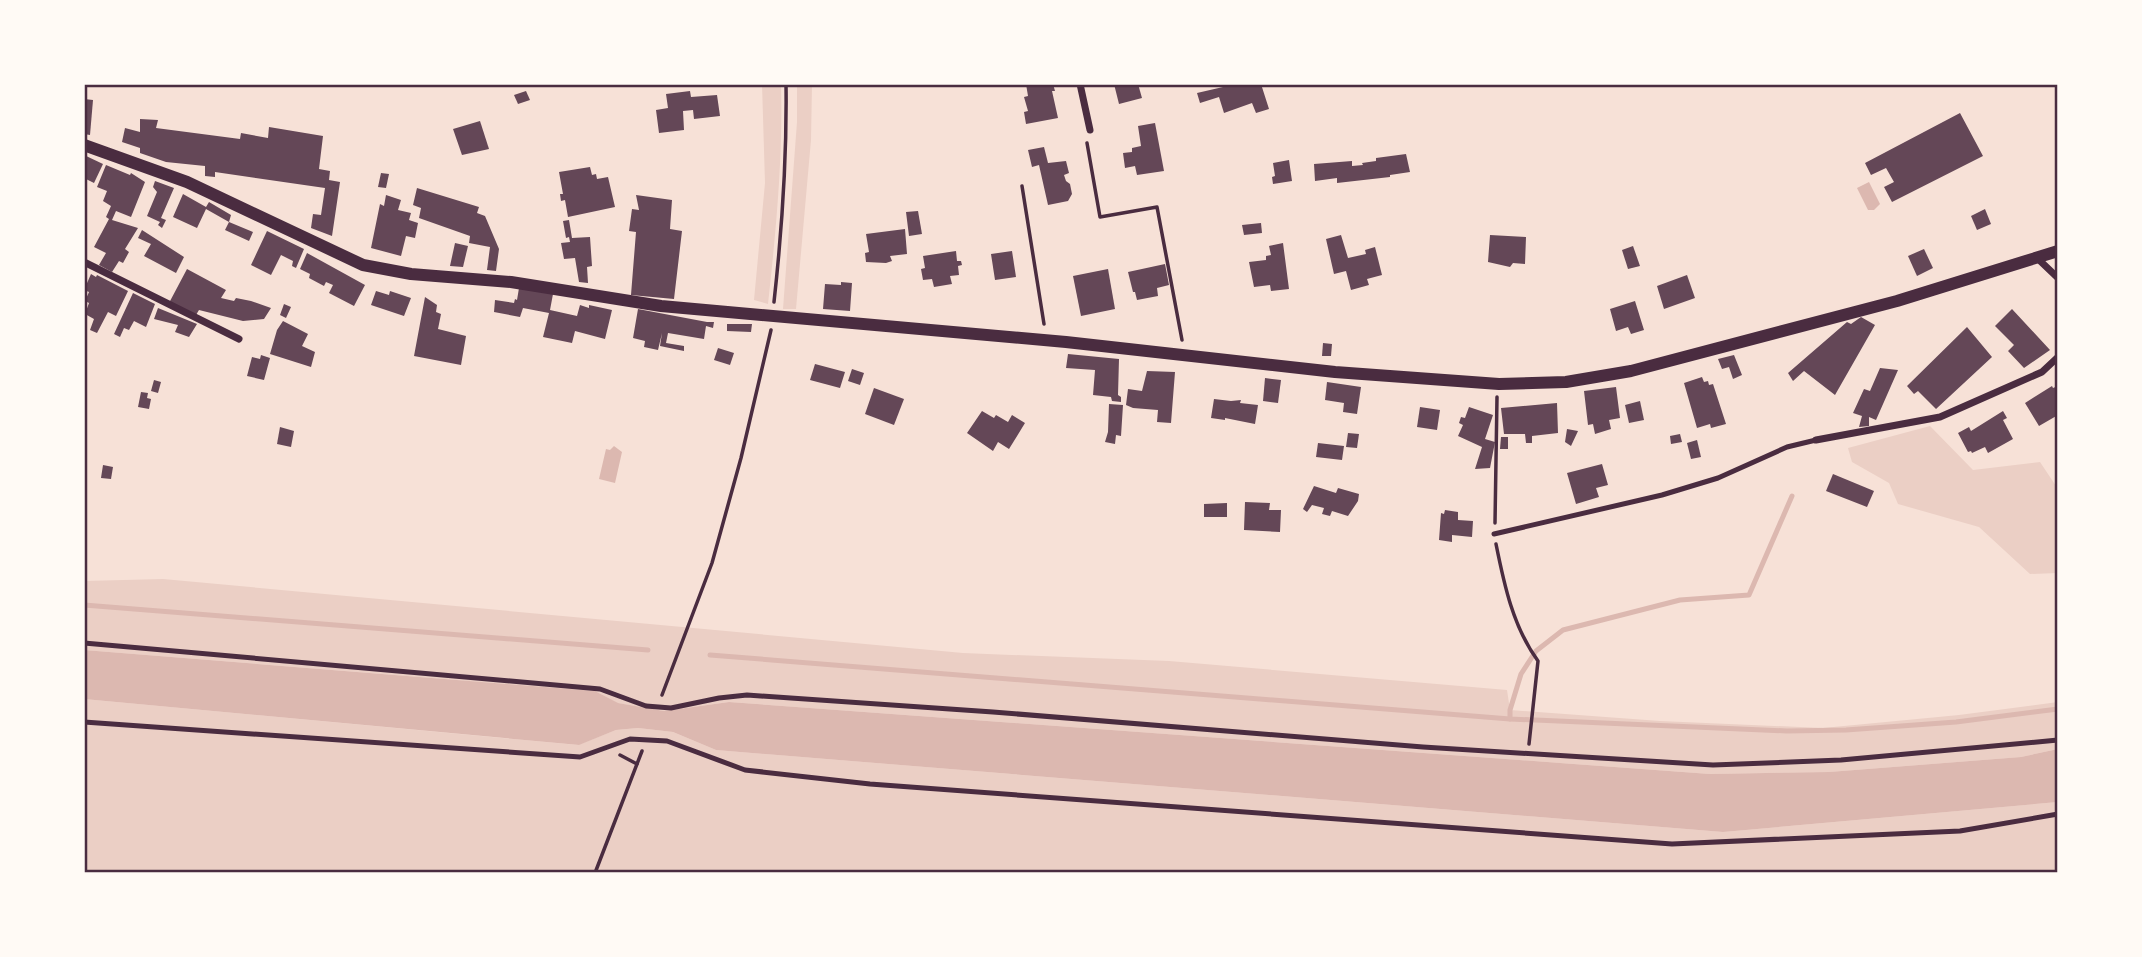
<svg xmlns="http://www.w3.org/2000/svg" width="2142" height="957" viewBox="0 0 2142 957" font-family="'Space Grotesk',sans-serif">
<rect width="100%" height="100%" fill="#f7e1d7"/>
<g fill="#ebcfc5">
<path d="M 762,84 L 781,84 C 783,158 776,231 768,304 L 754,300 L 765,183 Z"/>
<path d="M 797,84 L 812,84 L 811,140 L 796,309 L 783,309 L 797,122 Z"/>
<path d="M 1930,426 L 1973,470 L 2040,462 L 2058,489 L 2058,573 L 2030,574 L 1979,527 L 1898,504 L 1889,483 L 1852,462 L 1848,448 Z"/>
<path d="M 163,579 L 963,653 L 1169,661 L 1507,690 L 1510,710 L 1660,721 L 1823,728 L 1959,715 L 2058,702 L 2058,749 L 2021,757 L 1829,772 L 1710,774 L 729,702 L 664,711 L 617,703 L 595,691 L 84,650 L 84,581 Z"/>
<path d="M 84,699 L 578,745 L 616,730 L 638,728 L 673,732 L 716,750 L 1723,832 L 2058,802 L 2058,873 L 84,873 Z"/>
</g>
<g fill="#dcb8b0">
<path d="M 1869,182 L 1880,204 L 1874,210 L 1868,210 L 1857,188 Z"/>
<path d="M 614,446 L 622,452 L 615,483 L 599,479 L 606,449 L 610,450 Z"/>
<path d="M 84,650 L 595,691 L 618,703 L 664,711 L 729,702 L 1710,774 L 1829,772 L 2021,757 L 2058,749 L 2058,802 L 1723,832 L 716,750 L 673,732 L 638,728 L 616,730 L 579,745 L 84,699 Z"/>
</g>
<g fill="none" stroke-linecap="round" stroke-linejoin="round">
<g stroke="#dcb8b0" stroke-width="5">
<path d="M 84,605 L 648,650"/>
<path d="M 710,655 L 1510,719 L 1787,731 L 1846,730 L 1956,722 L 2058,709"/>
<path d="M 1510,719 L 1510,710 L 1521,674 L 1536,651 L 1563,630 L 1680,600 L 1749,595 L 1792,496"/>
</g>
</g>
<g fill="#644757">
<path d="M 1026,84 L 1053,84 L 1055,91 L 1052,91 L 1058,118 L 1026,124 L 1024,112 L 1028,111 L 1024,97 L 1028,96 Z"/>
<path d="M 1114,84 L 1138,84 L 1142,98 L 1119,104 Z"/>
<path d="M 1236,84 L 1261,84 L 1269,109 L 1256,113 L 1252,103 L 1224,113 L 1219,97 L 1200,103 L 1197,93 Z"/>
<path d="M 526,91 L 530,100 L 518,104 L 514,95 Z"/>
<path d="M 690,91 L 691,97 L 717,95 L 720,116 L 694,119 L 693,110 L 683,111 L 684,130 L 659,133 L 656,110 L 668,108 L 666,94 Z"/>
<path d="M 84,99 L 93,100 L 90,135 L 84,134 Z"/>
<path d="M 1960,113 L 1983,156 L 1892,202 L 1884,187 L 1894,182 L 1886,168 L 1871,175 L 1865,163 Z"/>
<path d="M 140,119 L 158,120 L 156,128 L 240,139 L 241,133 L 268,138 L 269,127 L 323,136 L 319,169 L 330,171 L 329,180 L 340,182 L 332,236 L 311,228 L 313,214 L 321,215 L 325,188 L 215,172 L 215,177 L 205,176 L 205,166 L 166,162 L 140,153 L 140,148 L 122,142 L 125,128 L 140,132 Z"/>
<path d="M 480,121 L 489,149 L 462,155 L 453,129 Z"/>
<path d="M 1155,123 L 1164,171 L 1137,175 L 1135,166 L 1125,168 L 1123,153 L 1132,152 L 1132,148 L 1141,146 L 1138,126 Z"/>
<path d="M 1044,147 L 1048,163 L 1066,161 L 1069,173 L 1064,175 L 1066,181 L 1070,184 L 1072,194 L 1068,201 L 1048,205 L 1039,165 L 1032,167 L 1028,150 Z"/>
<path d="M 1406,154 L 1410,172 L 1390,175 L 1390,177 L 1337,183 L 1337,178 L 1315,181 L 1314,164 L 1352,161 L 1352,166 L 1363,165 L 1362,163 L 1376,161 L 1376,158 Z"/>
<path d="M 84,155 L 103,164 L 94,183 L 84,178 Z"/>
<path d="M 1289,160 L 1292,181 L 1273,184 L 1272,177 L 1275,176 L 1273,163 Z"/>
<path d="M 106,165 L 130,175 L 131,173 L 145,182 L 131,217 L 116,211 L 112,220 L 138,228 L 125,249 L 129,252 L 123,263 L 119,261 L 112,272 L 99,265 L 106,253 L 94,247 L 109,219 L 106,217 L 111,206 L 103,201 L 107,191 L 97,187 Z"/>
<path d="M 590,167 L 592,175 L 596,174 L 597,179 L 608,177 L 615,207 L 568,217 L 565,200 L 561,201 L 560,194 L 563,194 L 559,172 Z"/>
<path d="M 381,173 L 389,174 L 386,188 L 378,187 Z"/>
<path d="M 155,181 L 174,188 L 161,218 L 166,220 L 162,228 L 158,225 L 160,222 L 147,216 L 157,192 L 153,187 Z"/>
<path d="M 417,188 L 479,207 L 477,213 L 485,216 L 499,249 L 496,271 L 487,270 L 490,247 L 469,243 L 470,236 L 419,218 L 421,208 L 413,205 Z"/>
<path d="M 183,194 L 206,207 L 209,202 L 231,215 L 229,222 L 253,232 L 249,241 L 225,230 L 229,222 L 206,209 L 197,228 L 173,217 Z"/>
<path d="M 386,195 L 401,200 L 398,210 L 411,213 L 409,220 L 418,223 L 415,238 L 406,236 L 401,256 L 371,248 L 380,204 L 384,206 Z"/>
<path d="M 636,195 L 672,200 L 670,229 L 682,231 L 674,299 L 631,295 L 636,232 L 629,231 L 632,209 L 639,210 Z"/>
<path d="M 1985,209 L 1991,224 L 1977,230 L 1971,216 Z"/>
<path d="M 918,211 L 922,234 L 909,236 L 906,212 Z"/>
<path d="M 569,220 L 572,238 L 590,237 L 592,266 L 587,267 L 588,283 L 579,282 L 575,258 L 564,259 L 561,243 L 570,242 L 569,237 L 566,238 L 563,221 Z"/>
<path d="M 1261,223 L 1262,233 L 1244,235 L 1242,225 Z"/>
<path d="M 905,229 L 907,254 L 890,256 L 892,261 L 886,263 L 866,262 L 865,253 L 869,252 L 866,234 Z"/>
<path d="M 142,230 L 184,257 L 176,273 L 144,256 L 151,244 L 138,238 Z"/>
<path d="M 267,231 L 304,249 L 296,268 L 292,266 L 293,261 L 281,255 L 271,275 L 251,265 Z"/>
<path d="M 1341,235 L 1348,258 L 1366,254 L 1365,250 L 1375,247 L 1382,275 L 1367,279 L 1369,285 L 1351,290 L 1346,271 L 1334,274 L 1326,239 Z"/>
<path d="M 1490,235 L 1526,237 L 1525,264 L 1513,263 L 1510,267 L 1488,262 Z"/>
<path d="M 455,243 L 468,246 L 463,267 L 450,266 Z"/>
<path d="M 1283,243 L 1289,289 L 1271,291 L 1270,285 L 1254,287 L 1249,262 L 1266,260 L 1266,256 L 1271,255 L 1269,246 Z"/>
<path d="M 1633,246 L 1640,266 L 1628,269 L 1622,250 Z"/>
<path d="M 1924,249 L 1933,268 L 1917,276 L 1908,256 Z"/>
<path d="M 956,251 L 957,261 L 961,261 L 962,265 L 958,266 L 959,275 L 950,276 L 952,284 L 934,287 L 932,279 L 923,280 L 921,269 L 925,268 L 923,256 Z"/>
<path d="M 1012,251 L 1016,277 L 995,280 L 991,254 Z"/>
<path d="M 307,253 L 365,285 L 354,306 L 329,293 L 333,285 L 326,282 L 324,286 L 309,278 L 310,274 L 300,269 Z"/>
<path d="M 1165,264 L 1169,285 L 1157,288 L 1158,296 L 1137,300 L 1135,292 L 1133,292 L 1128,272 Z"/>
<path d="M 187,269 L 226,290 L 221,298 L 234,301 L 236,298 L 251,301 L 271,308 L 264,319 L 243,321 L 199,310 L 196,315 L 169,303 Z"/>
<path d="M 1108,269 L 1115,309 L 1081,316 L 1073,276 Z"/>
<path d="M 91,274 L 96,277 L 97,275 L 128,291 L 116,316 L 108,312 L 97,333 L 90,330 L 94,319 L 85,314 L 89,303 L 85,301 L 89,292 L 84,290 Z"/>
<path d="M 1687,275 L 1695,298 L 1664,309 L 1657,286 Z"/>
<path d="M 841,282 L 852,283 L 850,311 L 823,309 L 825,284 L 841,285 Z"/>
<path d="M 519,288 L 553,294 L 550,310 L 577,316 L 580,305 L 589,308 L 589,305 L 612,310 L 605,339 L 575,331 L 572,343 L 543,337 L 549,313 L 523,308 L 520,317 L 494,312 L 495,300 L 514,303 L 515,299 L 517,300 Z"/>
<path d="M 376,291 L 389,295 L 390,291 L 411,298 L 404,316 L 371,305 Z"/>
<path d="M 133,293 L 155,304 L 146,327 L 134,321 L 129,330 L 124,328 L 120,337 L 114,334 Z"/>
<path d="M 425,297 L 437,305 L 436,312 L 441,314 L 438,329 L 466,336 L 461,365 L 414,356 Z"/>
<path d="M 1635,301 L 1644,330 L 1631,334 L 1628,327 L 1616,331 L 1610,309 Z"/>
<path d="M 284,304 L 291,307 L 286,318 L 280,315 Z"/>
<path d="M 158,308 L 197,324 L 189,337 L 175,332 L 178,325 L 154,319 Z"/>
<path d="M 638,309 L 707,322 L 714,322 L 713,328 L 706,326 L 704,339 L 668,333 L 666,343 L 684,346 L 684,351 L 660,346 L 662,333 L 658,350 L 644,347 L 645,341 L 633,338 Z"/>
<path d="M 2012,309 L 2050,350 L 2024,368 L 2008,351 L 2014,345 L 1995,326 Z"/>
<path d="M 1861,317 L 1875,325 L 1835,395 L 1804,371 L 1793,381 L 1788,373 L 1847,322 L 1851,324 Z"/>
<path d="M 283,321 L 308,334 L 302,346 L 315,352 L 311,367 L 270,354 L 277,330 Z"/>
<path d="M 727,324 L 752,324 L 751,332 L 727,331 Z"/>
<path d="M 1967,327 L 1992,357 L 1936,409 L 1918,391 L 1914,394 L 1907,386 Z"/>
<path d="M 1323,343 L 1332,344 L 1331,356 L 1322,356 Z"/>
<path d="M 718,348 L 734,353 L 730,365 L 714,360 Z"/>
<path d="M 1068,354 L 1119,359 L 1118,395 L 1121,397 L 1121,402 L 1112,401 L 1111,397 L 1093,395 L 1095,370 L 1066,368 Z"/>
<path d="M 261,355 L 270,358 L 264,380 L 247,376 L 252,357 L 260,359 Z"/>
<path d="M 1734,355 L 1742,375 L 1733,379 L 1729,367 L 1722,369 L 1718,359 Z"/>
<path d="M 815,364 L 845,372 L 840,388 L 810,380 Z"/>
<path d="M 1880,368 L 1898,370 L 1876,420 L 1869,417 L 1869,426 L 1859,427 L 1862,416 L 1853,413 L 1864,389 L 1870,391 Z"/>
<path d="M 852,369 L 864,373 L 860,385 L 848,381 Z"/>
<path d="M 1147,371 L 1175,372 L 1171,423 L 1157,422 L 1158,410 L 1133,408 L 1126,405 L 1128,389 L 1142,391 Z"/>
<path d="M 1702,377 L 1704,382 L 1708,381 L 1709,385 L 1713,384 L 1726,424 L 1711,428 L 1710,424 L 1697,428 L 1684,383 Z"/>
<path d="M 1265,378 L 1281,380 L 1278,403 L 1263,401 Z"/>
<path d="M 154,380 L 161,382 L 158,393 L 151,391 Z"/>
<path d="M 1327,382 L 1361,387 L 1357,414 L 1343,412 L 1344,403 L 1325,400 Z"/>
<path d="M 2052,386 L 2053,388 L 2058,386 L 2058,415 L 2039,426 L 2025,403 Z"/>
<path d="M 1616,387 L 1620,418 L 1609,420 L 1611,429 L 1595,434 L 1593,424 L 1588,425 L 1584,391 Z"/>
<path d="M 874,388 L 904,399 L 894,425 L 865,414 Z"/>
<path d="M 141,392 L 148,393 L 147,398 L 151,399 L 149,409 L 138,407 Z"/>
<path d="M 1214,399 L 1231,401 L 1241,400 L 1240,403 L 1258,405 L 1255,424 L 1225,418 L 1225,420 L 1211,418 Z"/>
<path d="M 1640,401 L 1644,420 L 1629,423 L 1625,405 Z"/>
<path d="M 1557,403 L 1558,433 L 1532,436 L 1532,443 L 1526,443 L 1525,434 L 1504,434 L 1501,408 Z"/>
<path d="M 1109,404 L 1123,405 L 1121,436 L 1116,435 L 1115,444 L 1105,442 L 1108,432 Z"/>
<path d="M 1420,407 L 1440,410 L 1437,430 L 1417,427 Z"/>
<path d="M 1469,407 L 1493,415 L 1485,439 L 1495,442 L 1490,468 L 1475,469 L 1482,447 L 1458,436 L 1463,425 L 1459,423 L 1461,417 L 1465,418 Z"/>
<path d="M 982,411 L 994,418 L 996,415 L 1008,422 L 1012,415 L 1025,423 L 1009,449 L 998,442 L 993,451 L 967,433 Z"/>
<path d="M 2003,411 L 2007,418 L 2003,420 L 2013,439 L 1988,453 L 1985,447 L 1972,453 L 1971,451 L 1968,452 L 1958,433 L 1969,427 L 1971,431 Z"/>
<path d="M 280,427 L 294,431 L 291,447 L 277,444 Z"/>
<path d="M 1567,429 L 1578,431 L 1571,446 L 1565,442 Z"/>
<path d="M 1348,433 L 1359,434 L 1357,448 L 1346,447 Z"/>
<path d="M 1680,434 L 1682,442 L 1671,444 L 1670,436 Z"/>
<path d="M 1501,437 L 1508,437 L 1508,449 L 1500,449 Z"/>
<path d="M 1697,440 L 1701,457 L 1691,459 L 1687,443 Z"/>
<path d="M 1318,443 L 1344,446 L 1342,460 L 1316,457 Z"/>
<path d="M 1602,464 L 1608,485 L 1596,488 L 1599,497 L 1576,504 L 1567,473 Z"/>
<path d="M 103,465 L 113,467 L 111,479 L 101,478 Z"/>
<path d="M 1833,474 L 1874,491 L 1867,507 L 1826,491 Z"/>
<path d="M 1314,486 L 1336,493 L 1338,488 L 1359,494 L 1358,501 L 1348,516 L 1332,511 L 1330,516 L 1322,514 L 1324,508 L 1312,505 L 1307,512 L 1303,509 Z"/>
<path d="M 1245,502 L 1270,503 L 1269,510 L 1281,510 L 1280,532 L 1244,530 Z"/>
<path d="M 1227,503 L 1227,517 L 1204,517 L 1204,504 Z"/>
<path d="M 1445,510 L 1458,512 L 1458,520 L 1473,521 L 1472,537 L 1452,535 L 1452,542 L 1439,540 L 1441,513 L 1444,514 Z"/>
</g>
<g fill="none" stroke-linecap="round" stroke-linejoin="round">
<g stroke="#4a2c40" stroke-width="3.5">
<path d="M 1087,143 L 1100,217 L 1157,207 L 1182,340"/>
<path d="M 1022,186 L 1044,324"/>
<path d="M 774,302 C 782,230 787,157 786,84"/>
<path d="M 1495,523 L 1497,397"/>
<path d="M 1496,544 C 1504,584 1513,627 1538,661 L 1529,744"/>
<path d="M 662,695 L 712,563 L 741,458 L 771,330"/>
<path d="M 620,755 L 637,764"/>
<path d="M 595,873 L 642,751"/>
</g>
<g stroke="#4a2c40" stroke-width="5">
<path d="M 1494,534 L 1662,495 L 1718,478 L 1787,447 L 1816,440"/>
<path d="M 84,643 L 600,689 L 646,706 L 671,708 L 719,698 L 747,695 L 993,712 L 1423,747 L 1713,765 L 1841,760 L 2058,740"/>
<path d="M 84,722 L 580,757 L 630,739 L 667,741 L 745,770 L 870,784 L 1672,844 L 1960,831 L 2058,814"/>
</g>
<g stroke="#4a2c40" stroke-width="7">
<path d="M 1080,84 L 1090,130"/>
<path d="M 2036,257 L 2058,278"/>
<path d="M 84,262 L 239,339"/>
<path d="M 1816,440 L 1940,417 L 2042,372 L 2058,357"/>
</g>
<path stroke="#4a2c40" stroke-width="12" d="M 84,145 L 187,182 L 363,265 L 411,274 L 511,282 L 661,306 L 1066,342 L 1335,372 L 1499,384 L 1566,382 L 1631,371 L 1897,301 L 2058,251"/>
</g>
<rect width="2142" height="957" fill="none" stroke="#fffaf5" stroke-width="172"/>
<rect x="86" y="86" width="1970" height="785" fill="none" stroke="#4a2c40" stroke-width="2.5"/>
</svg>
